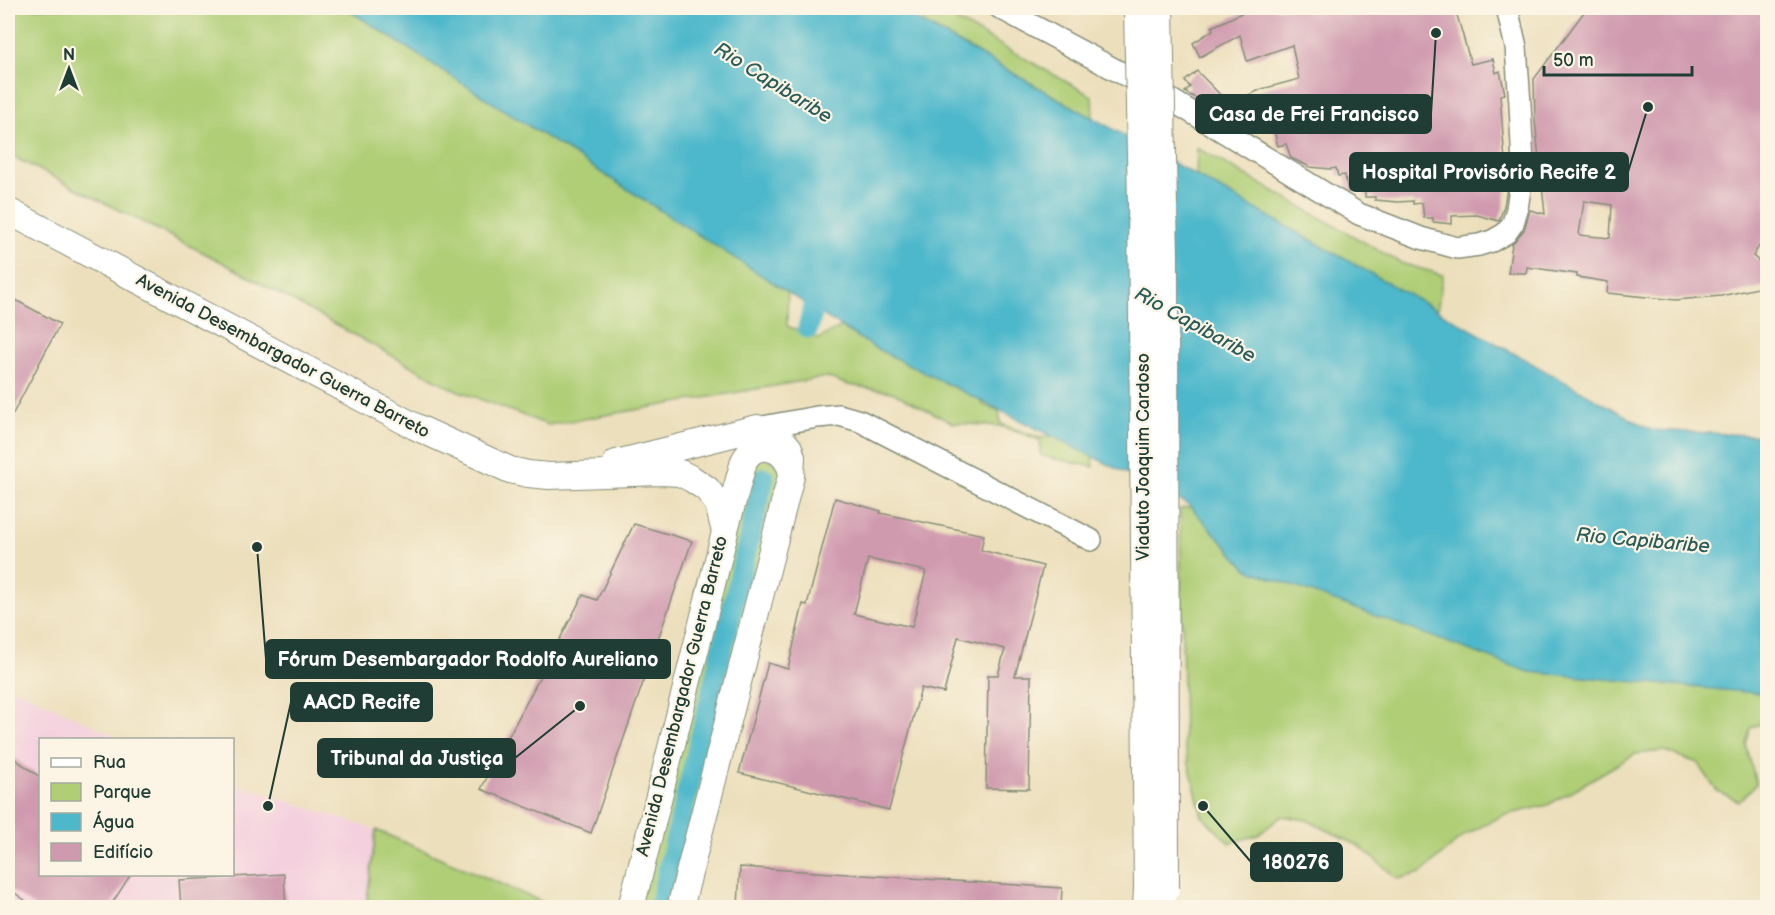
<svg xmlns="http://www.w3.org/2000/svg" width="1775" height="915" viewBox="0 0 1775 915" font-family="'Balsamiq Sans',sans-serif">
<rect width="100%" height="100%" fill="#fcf5e5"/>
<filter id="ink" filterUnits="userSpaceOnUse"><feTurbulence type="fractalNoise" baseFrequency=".0167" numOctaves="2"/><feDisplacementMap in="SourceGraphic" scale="12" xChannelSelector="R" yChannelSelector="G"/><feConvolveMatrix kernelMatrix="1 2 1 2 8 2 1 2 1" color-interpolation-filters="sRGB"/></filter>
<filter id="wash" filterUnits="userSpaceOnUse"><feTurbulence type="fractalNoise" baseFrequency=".008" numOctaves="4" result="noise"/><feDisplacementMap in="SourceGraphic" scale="24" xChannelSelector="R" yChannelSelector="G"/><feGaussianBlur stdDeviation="1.35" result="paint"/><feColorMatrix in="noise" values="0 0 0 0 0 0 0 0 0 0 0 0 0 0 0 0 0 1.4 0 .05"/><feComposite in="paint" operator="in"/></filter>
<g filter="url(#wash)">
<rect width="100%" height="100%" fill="#ecdfbc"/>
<path fill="#f4cfde" d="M 8,685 L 121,739 L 40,740 L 40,874 L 232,874 L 233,783 L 376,830 L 554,907 L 8,907 Z"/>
<g fill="#afce76" stroke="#678655" stroke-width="1.5">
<path d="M 8,8 L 381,8 L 788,280 L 787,326 L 819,339 C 828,332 837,331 846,324 L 970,389 L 984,405 L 999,411 L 1001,424 L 1041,438 L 1058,433 L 1091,450 L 1094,467 L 1041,456 L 1040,440 L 1000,426 L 953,423 L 892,392 L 849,385 L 826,377 L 548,425 L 451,388 L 218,260 L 8,154 Z"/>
<path d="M 934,8 L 1092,96 L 1093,118 L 922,22 Z"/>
<path d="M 1197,148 L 1401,263 L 1443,275 L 1437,311 L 1196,176 Z"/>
<path d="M 764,457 L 775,463 L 785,473 L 675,907 L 636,908 L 746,469 Z"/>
<path d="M 1197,506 L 1767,696 L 1767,721 L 1751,728 L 1746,744 L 1756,784 L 1739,801 L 1717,791 L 1698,763 L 1664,751 L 1635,754 L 1548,805 L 1501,816 L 1463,836 L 1421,873 L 1398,879 L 1359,846 L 1307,820 L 1282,816 L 1258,835 L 1229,843 L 1202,816 L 1184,744 L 1180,509 Z"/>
<path d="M 376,830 L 554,907 L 366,907 Z"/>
</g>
<path fill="#4eb8cb" stroke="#367a80" stroke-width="1.5" d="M 345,8 L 896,8 L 1651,430 L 1767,436 L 1767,694 L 1529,672 L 1247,569 L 1188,504 L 873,347 Z"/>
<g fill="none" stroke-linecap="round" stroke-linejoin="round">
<g stroke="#4eb8cb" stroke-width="21">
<path d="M 808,328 L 821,283"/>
<path d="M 659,908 L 764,478"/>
</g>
</g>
<g id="blocks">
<g fill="#cf99ae" fill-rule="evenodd">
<path d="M 1252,8 L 1455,8 L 1471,64 L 1493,59 L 1496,73 L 1500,71 L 1505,94 L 1500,95 L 1507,188 L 1504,206 L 1499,221 L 1477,215 L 1452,216 L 1452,224 L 1433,222 L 1433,218 L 1424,218 L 1422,203 L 1413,204 L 1413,201 L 1398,202 L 1375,200 L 1375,197 L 1365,197 L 1365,190 L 1348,192 L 1345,175 L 1338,176 L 1336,168 L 1330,169 L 1310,167 L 1291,158 L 1286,144 L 1278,146 L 1272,123 L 1253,128 L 1242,98 L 1262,89 L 1299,79 L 1292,45 L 1247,61 L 1240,35 L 1200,57 L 1193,43 L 1213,30 L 1212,27 Z"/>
<path d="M 1587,8 L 1767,8 L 1767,233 L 1753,256 L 1767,268 L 1767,286 L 1721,296 L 1676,300 L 1607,293 L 1608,282 L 1577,277 L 1577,274 L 1527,267 L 1526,273 L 1508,273 L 1512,244 L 1524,230 L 1530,210 L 1545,214 L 1535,121 L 1534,79 ZM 1584,201 L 1612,205 L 1610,238 L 1579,235 Z"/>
<path d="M 1197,71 L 1248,123 L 1245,127 L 1185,92 L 1190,87 L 1185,81 Z"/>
<path d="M 8,296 L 60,324 L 8,423 Z"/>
<path d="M 835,498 L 881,511 L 880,513 L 984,535 L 981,550 L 1043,566 L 1015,676 L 1031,676 L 1029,789 L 986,788 L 988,675 L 998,675 L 1005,649 L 958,637 L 944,693 L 921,688 L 889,810 L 739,773 L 768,663 L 788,669 L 803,604 L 807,605 ZM 868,559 L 926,571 L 912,627 L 854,614 Z"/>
<path d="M 634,524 L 692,541 L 591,833 L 481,789 L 583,595 L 597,600 Z"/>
<path d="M 8,754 L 40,777 L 40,874 L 131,874 L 109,908 L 36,908 L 8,888 Z"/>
<path d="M 740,867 L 1062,888 L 1061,907 L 738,908 Z"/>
<path d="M 284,874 L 286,908 L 181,908 L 179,880 Z"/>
</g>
</g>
</g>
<g filter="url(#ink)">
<use href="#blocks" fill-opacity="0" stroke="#868e78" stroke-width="1.5"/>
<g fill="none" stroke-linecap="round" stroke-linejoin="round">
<g stroke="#868e78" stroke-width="24">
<g id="minor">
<path d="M 1000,8 L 1168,98 L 1359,214 L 1421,238 L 1457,248 L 1479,245 L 1492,241 L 1506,233 L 1513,223 L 1517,209 L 1523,166 L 1520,104 L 1516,47 L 1507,8"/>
<path d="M 757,428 L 817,417 L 839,415 L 860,421 L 1091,540"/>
</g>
</g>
<g stroke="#868e78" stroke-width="28">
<g id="tertiary">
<path d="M 8,211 L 414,426 L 510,470 L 528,474 L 549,476 L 661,472 L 680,473 L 692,479 L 707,489 L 718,504 L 725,532 L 631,908"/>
<path d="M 616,463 L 757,428 L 782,440 L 789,448 L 792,457 L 791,476 L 680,908"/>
<path d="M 725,530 L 744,461 C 754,441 779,445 788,463"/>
<path d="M 1146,908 L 1147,889"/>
</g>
</g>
<use href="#minor" stroke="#fff" stroke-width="21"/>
<use href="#tertiary" stroke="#fff" stroke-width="26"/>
<g stroke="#868e78" stroke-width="28" stroke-linecap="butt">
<g id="tertiary-bridge">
<path d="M 1137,8 L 1141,205 L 1147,889"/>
<path d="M 1160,8 L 1165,256 L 1166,889"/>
</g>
</g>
<use href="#tertiary-bridge" stroke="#fff" stroke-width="26"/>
</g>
</g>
<g text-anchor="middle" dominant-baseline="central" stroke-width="4.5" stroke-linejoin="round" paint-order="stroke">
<g font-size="18" fill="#1f3d34" stroke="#fcf5e5">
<text transform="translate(283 356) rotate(28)">Avenida Desembargador Guerra Barreto</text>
<text transform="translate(1143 457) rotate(-90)">Viaduto Joaquim Cardoso</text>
<text transform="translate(682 696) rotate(-76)">Avenida Desembargador Guerra Barreto</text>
</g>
<g font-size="20" font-style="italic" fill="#2b5c5a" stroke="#fcf5e5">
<text transform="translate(773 83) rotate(32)">Rio Capibaribe</text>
<text transform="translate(1195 325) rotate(29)">Rio Capibaribe</text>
<text transform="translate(1643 541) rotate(5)">Rio Capibaribe</text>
</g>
</g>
<path fill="none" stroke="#1f3d34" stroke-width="2" d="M1436 33L1431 114M1648 107L1628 172M257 547L266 659M268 806L291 702M580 706L515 758M1203 806L1251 862"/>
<g fill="#1f3d34" stroke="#fcf5e5" stroke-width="2">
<circle cx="1436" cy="33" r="6"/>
<circle cx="1648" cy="107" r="6"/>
<circle cx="257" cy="547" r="6"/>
<circle cx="268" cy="806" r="6"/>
<circle cx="580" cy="706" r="6"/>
<circle cx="1203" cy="806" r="6"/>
</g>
<g fill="#1f3d34" stroke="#1f3d34" stroke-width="2">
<rect x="1196" y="95" width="235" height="38" rx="6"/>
<rect x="1350" y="153" width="278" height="38" rx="6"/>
<rect x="266" y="640" width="404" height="38" rx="6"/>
<rect x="291" y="683" width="141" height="38" rx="6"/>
<rect x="318" y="739" width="197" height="38" rx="6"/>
<rect x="1251" y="843" width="91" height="38" rx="6"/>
</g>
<g font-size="20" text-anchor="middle" font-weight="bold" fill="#fff">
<text x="1314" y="121">Casa de Frei Francisco</text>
<text x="1489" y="179">Hospital Provisório Recife 2</text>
<text x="468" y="666">Fórum Desembargador Rodolfo Aureliano</text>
<text x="362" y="709">AACD Recife</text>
<text x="417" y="765">Tribunal da Justiça</text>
<text x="1296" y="869">180276</text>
</g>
<rect width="1775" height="915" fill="none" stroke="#fcf5e5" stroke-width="30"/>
<rect x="39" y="738" width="195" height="138" fill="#fcf5e5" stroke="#a4ab9e" stroke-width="1.5"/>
<rect x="51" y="758" width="30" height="9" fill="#ffffff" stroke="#a4ab9e" stroke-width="1.5"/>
<text x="93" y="768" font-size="18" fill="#1f3d34">Rua</text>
<rect x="51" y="783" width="30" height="18" fill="#afce76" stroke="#a4ab9e" stroke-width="1.5"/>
<text x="93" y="798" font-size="18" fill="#1f3d34">Parque</text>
<rect x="51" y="813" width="30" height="18" fill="#4eb8cb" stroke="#a4ab9e" stroke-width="1.5"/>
<text x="93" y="828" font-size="18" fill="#1f3d34">Água</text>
<rect x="51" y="843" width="30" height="18" fill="#cf99ae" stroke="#a4ab9e" stroke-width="1.5"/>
<text x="93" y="858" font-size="18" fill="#1f3d34">Edifício</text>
<g transform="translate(69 69)" stroke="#fcf5e5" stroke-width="4.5" paint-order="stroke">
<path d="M0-4.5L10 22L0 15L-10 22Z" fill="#1f3d34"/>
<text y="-9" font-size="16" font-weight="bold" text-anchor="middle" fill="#1f3d34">N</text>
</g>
<path d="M1544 66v9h148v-9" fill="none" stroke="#1f3d34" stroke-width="3"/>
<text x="1553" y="66" font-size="18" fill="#1f3d34" stroke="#fcf5e5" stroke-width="4.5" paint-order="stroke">50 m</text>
</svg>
